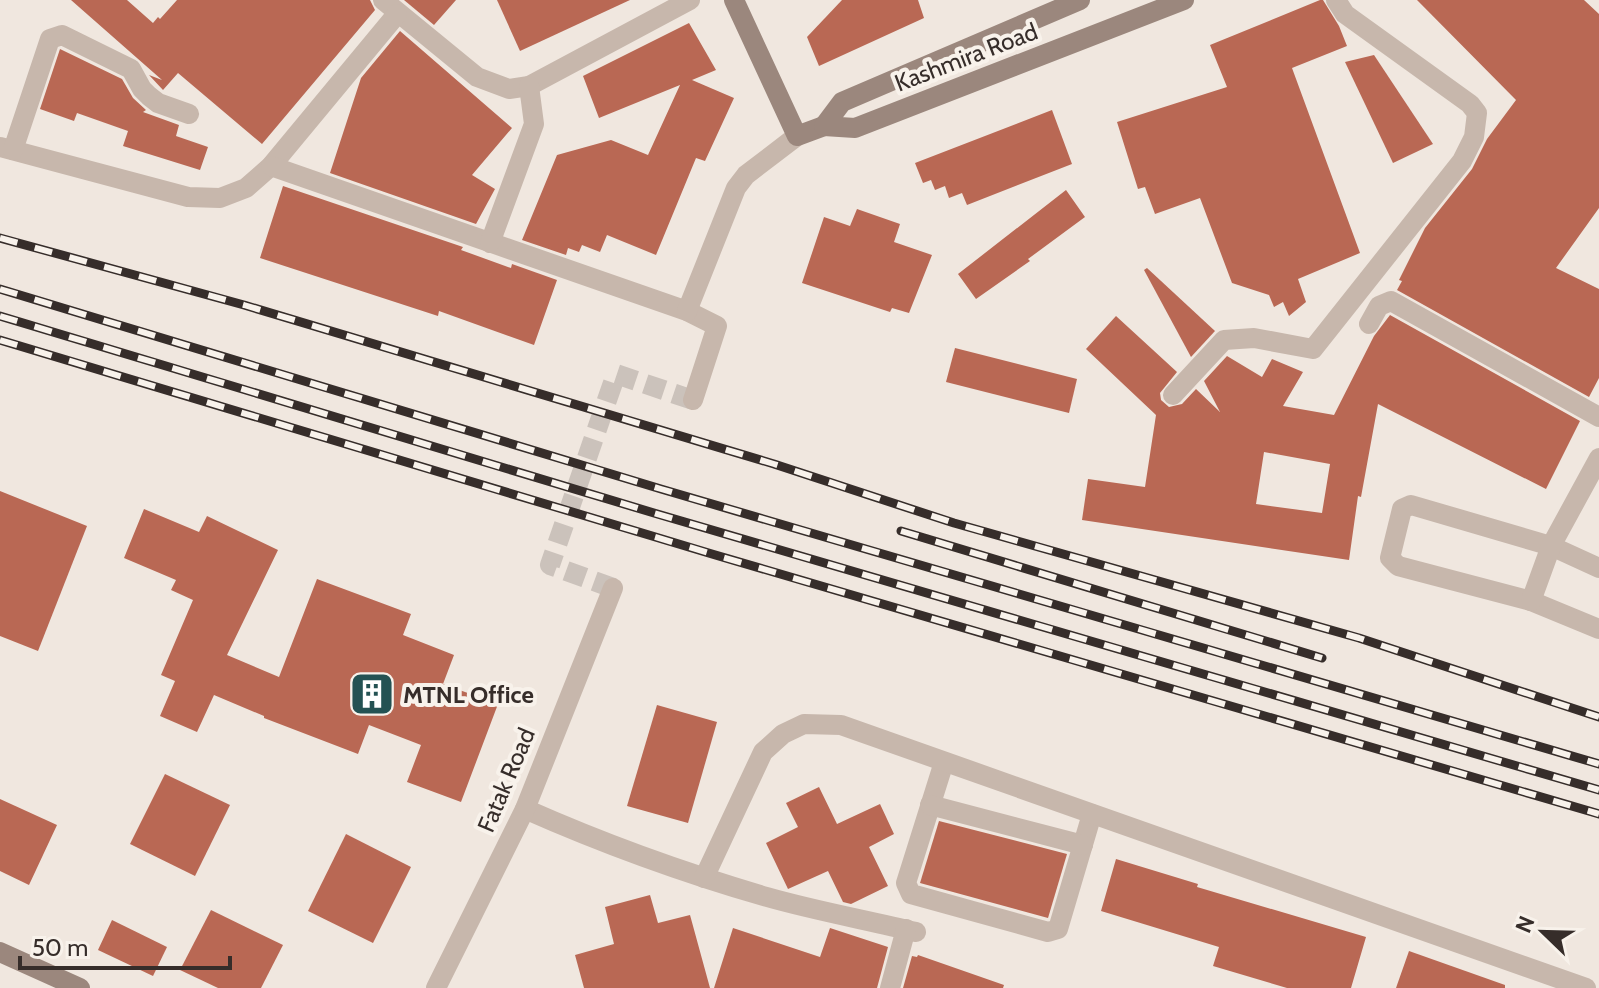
<svg xmlns="http://www.w3.org/2000/svg" width="1599" height="988" viewBox="0 0 1599 988" font-family="Cabin,sans-serif">
<rect width="100%" height="100%" fill="#f0e7df"/>
<g fill="#b96854" fill-rule="evenodd">
<path d="M 71,0 L 127,0 L 153,23 L 158,17 L 160,19 L 177,0 L 370,0 L 375,10 L 262,144 L 178,73 L 163,90 L 149,75 L 162,80 Z"/>
<path d="M 404,0 L 456,0 L 434,25 Z"/>
<path d="M 497,0 L 630,0 L 520,51 Z"/>
<path d="M 842,0 L 918,0 L 924,18 L 819,66 L 807,37 Z"/>
<path d="M 1320,0 L 1323,0 L 1339,26 L 1347,46 L 1292,68 L 1360,253 L 1298,279 L 1306,302 L 1289,316 L 1283,302 L 1274,307 L 1269,295 L 1232,283 L 1200,198 L 1155,214 L 1145,187 L 1138,189 L 1117,122 L 1227,87 L 1210,45 Z"/>
<path d="M 1417,0 L 1584,0 L 1599,14 L 1599,208 L 1556,268 L 1599,289 L 1599,378 L 1589,397 L 1397,290 L 1402,281 L 1399,280 L 1425,228 L 1472,169 L 1487,139 L 1516,100 Z"/>
<path d="M 689,23 L 716,70 L 692,80 L 734,98 L 705,161 L 696,158 L 656,255 L 607,235 L 600,252 L 582,245 L 579,252 L 568,248 L 566,255 L 522,240 L 557,155 L 611,140 L 648,155 L 680,85 L 599,118 L 583,76 Z"/>
<path d="M 400,31 L 512,128 L 472,175 L 495,189 L 476,224 L 330,173 L 361,78 Z"/>
<path d="M 60,49 L 122,79 L 133,98 L 146,110 L 143,112 L 179,125 L 176,136 L 208,147 L 200,170 L 123,146 L 128,131 L 77,113 L 74,121 L 40,109 Z"/>
<path d="M 1374,55 L 1433,144 L 1393,163 L 1345,62 Z"/>
<path d="M 1052,110 L 1072,164 L 967,205 L 962,193 L 949,198 L 945,186 L 935,190 L 931,180 L 923,183 L 915,163 Z"/>
<path d="M 283,186 L 463,247 L 461,250 L 511,268 L 512,264 L 557,280 L 534,345 L 439,311 L 438,316 L 260,258 Z"/>
<path d="M 1066,190 L 1085,217 L 1028,259 L 1030,261 L 976,299 L 958,274 Z"/>
<path d="M 857,209 L 900,224 L 894,242 L 932,255 L 909,313 L 892,308 L 890,312 L 802,283 L 824,217 L 850,226 Z"/>
<path d="M 1147,268 L 1215,331 L 1191,357 L 1144,270 Z"/>
<path d="M 1390,315 L 1580,421 L 1546,489 L 1378,404 L 1361,497 L 1358,496 L 1349,560 L 1082,520 L 1088,479 L 1145,487 L 1156,415 L 1086,349 L 1116,316 L 1177,372 L 1160,393 L 1161,400 L 1169,407 L 1182,404 L 1196,389 L 1220,412 L 1204,381 L 1227,356 L 1262,377 L 1272,359 L 1303,372 L 1283,406 L 1334,415 L 1374,336 ZM 1264,452 L 1330,464 L 1322,513 L 1256,504 Z"/>
<path d="M 955,348 L 1077,379 L 1069,413 L 946,382 Z"/>
<path d="M 0,491 L 87,526 L 38,651 L 0,636 Z"/>
<path d="M 144,509 L 199,532 L 207,516 L 278,550 L 227,655 L 279,677 L 317,579 L 411,614 L 403,635 L 454,655 L 443,684 L 498,704 L 461,802 L 407,782 L 421,745 L 369,725 L 358,754 L 264,718 L 264,716 L 214,695 L 197,732 L 160,716 L 175,681 L 161,675 L 193,600 L 171,590 L 176,580 L 124,558 Z"/>
<path d="M 657,705 L 717,722 L 688,823 L 627,806 Z"/>
<path d="M 165,774 L 230,805 L 195,876 L 130,844 Z"/>
<path d="M 819,787 L 837,824 L 880,804 L 894,834 L 869,847 L 888,886 L 851,904 L 843,902 L 828,871 L 788,889 L 766,843 L 798,827 L 786,803 Z"/>
<path d="M 0,799 L 57,825 L 29,885 L 0,871 Z"/>
<path d="M 939,821 L 1067,854 L 1048,918 L 920,883 Z"/>
<path d="M 346,834 L 411,867 L 373,943 L 308,911 Z"/>
<path d="M 1116,859 L 1198,884 L 1197,887 L 1366,937 L 1351,988 L 1287,988 L 1213,966 L 1219,947 L 1101,911 Z"/>
<path d="M 650,895 L 658,923 L 690,915 L 710,988 L 584,988 L 575,955 L 614,944 L 605,907 Z"/>
<path d="M 211,910 L 283,945 L 261,988 L 218,988 L 180,970 Z"/>
<path d="M 112,920 L 167,947 L 153,976 L 98,950 Z"/>
<path d="M 733,928 L 820,957 L 830,928 L 888,947 L 877,988 L 714,988 Z"/>
<path d="M 1409,951 L 1505,985 L 1505,988 L 1396,988 Z"/>
<path d="M 918,955 L 1004,985 L 1003,988 L 903,988 L 912,956 L 917,957 Z"/>
</g>
<g fill="none" stroke-linecap="round" stroke-linejoin="round">
<path stroke="#cbc2bb" stroke-width="20" stroke-dasharray="20 10" stroke-linecap="butt" d="M 613,588 L 550,565 L 616,374 L 693,400"/>
<g stroke="#c7b7ac" stroke-width="20">
<path d="M 383,0 L 477,77 L 509,89 L 529,86 L 690,0"/>
<path d="M 0,147 L 188,197 L 220,198 L 246,188 L 271,166 L 397,14"/>
<path d="M 13,150 L 50,39 L 62,35 L 131,69 L 142,89 L 149,96 L 158,103 L 189,114"/>
<path d="M 271,166 L 687,311 L 717,326 L 693,400"/>
<path d="M 490,243 L 534,124 L 529,86"/>
<path d="M 687,311 L 736,188 L 746,175 L 797,136"/>
<path d="M 1369,324 L 1379,306 L 1391,301 L 1599,417"/>
<path d="M 1173,395 L 1224,340 L 1254,338 L 1313,349 L 1462,161 L 1474,137 L 1477,113 L 1470,104 L 1345,14 L 1336,0"/>
<path d="M 1599,568 L 1551,546 L 1411,505 L 1402,509 L 1390,558 L 1398,566 L 1531,601 L 1599,629"/>
<path d="M 1531,601 L 1551,546 L 1599,458"/>
<path d="M 944,762 L 906,883 L 911,894 L 1048,932 L 1058,929 L 1092,814"/>
<path d="M 930,805 L 1083,845"/>
<path d="M 525,809 C 604,844 684,873 767,897 C 816,911 867,920 916,932"/>
<path d="M 704,878 L 763,752 L 783,734 L 804,724 L 841,725 L 1586,988"/>
<path d="M 436,988 L 525,809 L 613,588"/>
<path d="M 890,988 L 906,929"/>
</g>
<g stroke="#9b877d" stroke-width="20">
<path d="M 734,0 L 797,136 L 824,126"/>
<path d="M 1080,0 L 842,102 L 824,126 L 855,128 L 1184,0"/>
<path d="M 0,952 L 80,988"/>
</g>
<g stroke="#362d2a" stroke-width="9">
<g id="rail">
<path d="M 0,238 L 244,305 L 774,464 L 954,523 L 1359,638 L 1599,717"/>
<path d="M 0,289 L 661,489 L 1599,764"/>
<path d="M 0,316 L 654,513 L 1599,790"/>
<path d="M 0,340 L 712,554 L 1599,814"/>
<path d="M 901,531 L 1322,658"/>
</g>
</g>
<use href="#rail" stroke="#f8f2eb" stroke-width="6" stroke-dasharray="18" stroke-linecap="butt"/>
</g>
<defs>
<g id="building-square" transform="scale(2.3)"><rect x="-9" y="-9" width="18" height="18" rx="4" fill="#245253" stroke="#f8f2eb"/><path d="M-4-6H4V6H1V3H-1V6H-4ZM-2.5-4.3h1.7v1.8h-1.7ZM.8-4.3h1.7v1.8H.8ZM-2.5-1h1.7V.8h-1.7ZM.8-1h1.7V.8H.8Z" fill="#fff"/></g>
</defs>
<g fill-rule="evenodd">
<use href="#building-square" x="372" y="694"/>
</g>
<g text-anchor="middle" dominant-baseline="central" stroke-width="8" stroke-linejoin="round" paint-order="stroke">
<g font-size="24" fill="#362d2a" stroke="#f8f2eb">
<text transform="translate(966 57) rotate(-21)">Kashmira Road</text>
<text transform="translate(506 780) rotate(-67)">Fatak Road</text>
</g>
<g font-size="24" font-weight="bold" fill="#362d2a" stroke="#f8f2eb" text-anchor="start">
<text x="403" y="694">MTNL Office</text>
</g>
</g>
<g transform="translate(1543 932) rotate(293)" stroke="#f8f2eb" stroke-width="6" paint-order="stroke">
<path d="M0-6L14 30L0 20L-14 30Z" fill="#362d2a"/>
<text y="-12" font-size="22" font-weight="bold" text-anchor="middle" fill="#362d2a">N</text>
</g>
<path d="M20 956v12h210v-12" fill="none" stroke="#362d2a" stroke-width="4"/>
<text x="32" y="956" font-size="24" fill="#362d2a" stroke="#f8f2eb" stroke-width="6" paint-order="stroke">50 m</text>
</svg>
